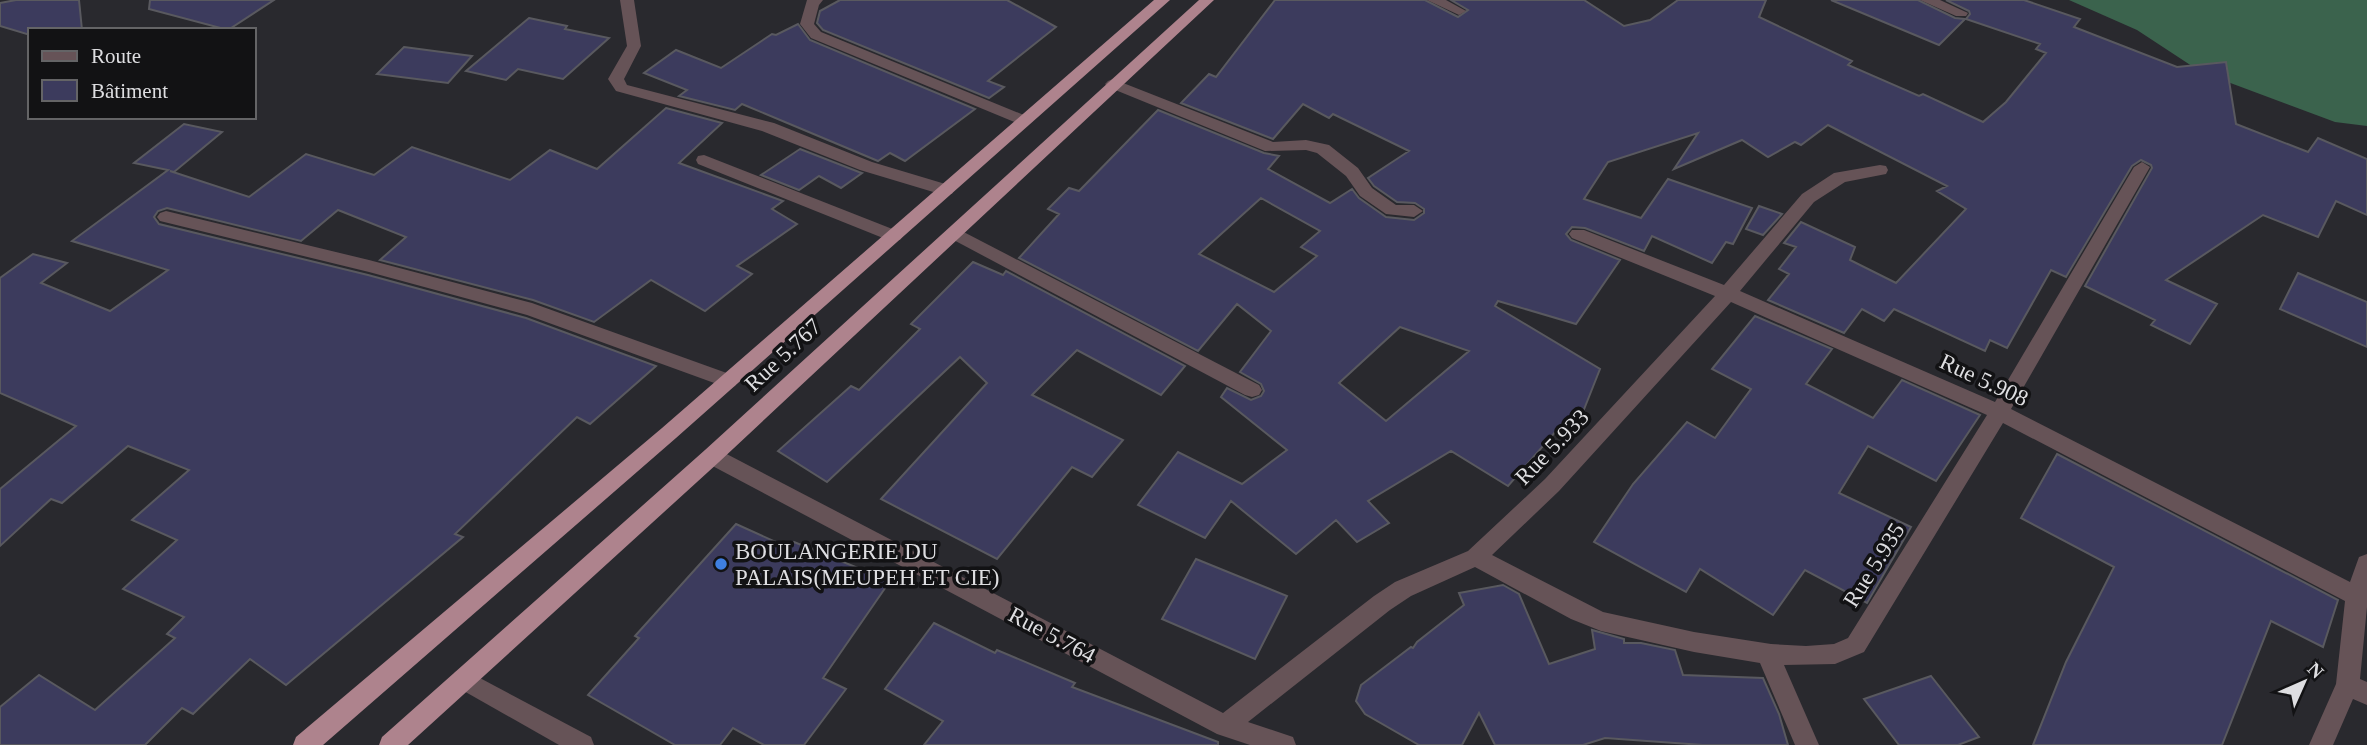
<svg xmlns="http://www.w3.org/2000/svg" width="2367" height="745" viewBox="0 0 2367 745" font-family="'Times New Roman',serif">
<rect width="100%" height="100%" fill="#29292e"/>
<path fill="#3b634d" d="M 2069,0 L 2367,0 L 2367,126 L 2335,122 L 2201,72 L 2137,30 Z"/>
<g fill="#3c3b5d" stroke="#59595f" stroke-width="2" fill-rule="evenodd">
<path d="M 16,0 L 79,0 L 82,30 L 30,30 L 30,35 L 0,26 L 0,3 Z"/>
<path d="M 150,0 L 274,0 L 228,30 L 149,9 Z"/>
<path d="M 840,0 L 1007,0 L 1056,27 L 988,81 L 1004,87 L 989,98 L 823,30 L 817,23 L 820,11 Z"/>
<path d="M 1275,0 L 1425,0 L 1458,17 L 1468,10 L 1451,0 L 1584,0 L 1624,26 L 1650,20 L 1678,0 L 1766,0 L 1759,17 L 1852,61 L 1848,65 L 1919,96 L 1923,94 L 1983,122 L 2006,102 L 2046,53 L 2036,49 L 2040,44 L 1966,19 L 1970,14 L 1969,11 L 1946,0 L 2024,0 L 2080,19 L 2074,27 L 2177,67 L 2226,62 L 2236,124 L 2308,152 L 2318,138 L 2367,159 L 2367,215 L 2336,201 L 2318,237 L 2263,215 L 2166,280 L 2217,304 L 2190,344 L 2151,325 L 2155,320 L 2085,286 L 2152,168 L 2151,165 L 2141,160 L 2132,166 L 2066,277 L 2051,270 L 2007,348 L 1990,340 L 1985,351 L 1894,309 L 1884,321 L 1862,309 L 1844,333 L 1768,300 L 1789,274 L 1779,269 L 1796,247 L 1784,243 L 1801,222 L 1855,247 L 1850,260 L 1896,283 L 1966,209 L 1937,191 L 1947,186 L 1828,125 L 1801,145 L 1795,142 L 1768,157 L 1742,140 L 1674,169 L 1698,133 L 1608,162 L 1584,199 L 1641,218 L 1668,179 L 1752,208 L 1733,244 L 1726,242 L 1712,263 L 1652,236 L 1644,251 L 1585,228 L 1572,227 L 1566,234 L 1571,240 L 1620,260 L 1576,324 L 1498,301 L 1495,306 L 1600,369 L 1577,427 L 1564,422 L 1508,486 L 1451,451 L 1368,501 L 1389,523 L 1357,542 L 1336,520 L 1296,554 L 1231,501 L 1205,538 L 1138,505 L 1178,452 L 1242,484 L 1287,450 L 1221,397 L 1227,388 L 1251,400 L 1261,396 L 1264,391 L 1261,384 L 1240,372 L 1271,331 L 1237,304 L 1198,351 L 1019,258 L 1059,214 L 1048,209 L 1069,188 L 1079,191 L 1158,110 L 1264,153 L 1279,156 L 1268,169 L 1330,203 L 1352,189 L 1359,198 L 1386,217 L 1414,220 L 1424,213 L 1424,209 L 1415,203 L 1397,202 L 1374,186 L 1368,178 L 1409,151 L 1333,114 L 1329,118 L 1303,104 L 1273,139 L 1181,103 L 1209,74 L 1216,77 ZM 1261,198 L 1320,231 L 1301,247 L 1317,256 L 1274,292 L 1199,254 ZM 1400,327 L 1469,351 L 1386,421 L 1339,383 Z"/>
<path d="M 1831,0 L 1918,0 L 1955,18 L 1965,19 L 1939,45 Z"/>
<path d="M 529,18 L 567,26 L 565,29 L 609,38 L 563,79 L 518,69 L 506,80 L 466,71 Z"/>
<path d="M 798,24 L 810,40 L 975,109 L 905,161 L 890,153 L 878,161 L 742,104 L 735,110 L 679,96 L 687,90 L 644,73 L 676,50 L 721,68 L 772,34 L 776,35 Z"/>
<path d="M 404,47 L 472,56 L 448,83 L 377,74 Z"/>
<path d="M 666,108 L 722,123 L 679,163 L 783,201 L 772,209 L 797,224 L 737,266 L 752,274 L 705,311 L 651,280 L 594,322 L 533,300 L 380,260 L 406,237 L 338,210 L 301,241 L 167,208 L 158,211 L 154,217 L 159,224 L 368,275 L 526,318 L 656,366 L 590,424 L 577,417 L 455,534 L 463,537 L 286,685 L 250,659 L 193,714 L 182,708 L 145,745 L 0,745 L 0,707 L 39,675 L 95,710 L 175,638 L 167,634 L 184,617 L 123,589 L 177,540 L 132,520 L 189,470 L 128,446 L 62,503 L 51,499 L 0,546 L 0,489 L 76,426 L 0,393 L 0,278 L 33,254 L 67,263 L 41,283 L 110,311 L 168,270 L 72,241 L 168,170 L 134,163 L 184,124 L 222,132 L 174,172 L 170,171 L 249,197 L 306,154 L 374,175 L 412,147 L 510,180 L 550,150 L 597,169 Z"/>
<path d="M 800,149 L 859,172 L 862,173 L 841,188 L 819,176 L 799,190 L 761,175 Z"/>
<path d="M 1759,206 L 1782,214 L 1763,235 L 1746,229 Z"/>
<path d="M 973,262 L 1003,275 L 1006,271 L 1185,366 L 1161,395 L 1077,350 L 1032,395 L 1123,440 L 1092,477 L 1072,467 L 997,559 L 881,499 L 987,383 L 960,357 L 827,482 L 778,451 L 851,386 L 859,390 L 920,329 L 911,324 Z"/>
<path d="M 2298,273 L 2367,302 L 2367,347 L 2280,309 Z"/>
<path d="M 1755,316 L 1832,349 L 1806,384 L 1873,418 L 1902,380 L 1980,415 L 1936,481 L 1868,446 L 1839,493 L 1911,527 L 1867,603 L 1805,570 L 1773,615 L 1700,569 L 1686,592 L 1594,542 L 1633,484 L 1687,422 L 1715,438 L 1751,389 L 1712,369 Z"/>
<path d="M 2057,454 L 2338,600 L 2323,647 L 2271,621 L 2222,745 L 2033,745 L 2066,662 L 2114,567 L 2021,518 Z"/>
<path d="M 736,524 L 789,548 L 794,542 L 890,581 L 823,678 L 846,689 L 804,745 L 764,745 L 733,728 L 720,745 L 675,745 L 588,695 L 639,638 L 635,636 Z"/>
<path d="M 1196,559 L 1287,596 L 1255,659 L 1162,619 Z"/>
<path d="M 1503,585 L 1519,594 L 1549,664 L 1595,649 L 1592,630 L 1624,639 L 1624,643 L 1641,643 L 1675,650 L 1683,675 L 1763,678 L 1779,714 L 1788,745 L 1703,745 L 1605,738 L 1583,745 L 1495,745 L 1479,713 L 1462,745 L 1419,745 L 1365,714 L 1356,701 L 1361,685 L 1411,647 L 1413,648 L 1417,642 L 1464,605 L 1459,593 Z"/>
<path d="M 934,623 L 995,653 L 997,650 L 1075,683 L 1072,687 L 1218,742 L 1218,745 L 924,745 L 943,721 L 885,689 Z"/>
<path d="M 1931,676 L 1979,737 L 1958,745 L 1899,745 L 1864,699 Z"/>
</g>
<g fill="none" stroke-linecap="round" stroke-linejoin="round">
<g fill="#665357" fill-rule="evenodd">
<path d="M 620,0 L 634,0 L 641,46 L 624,79 L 627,85 L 774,123 L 872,162 L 952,186 L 954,190 L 952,194 L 940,194 L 860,170 L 762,131 L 616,91 L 608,79 L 627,46 Z"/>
<path d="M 807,0 L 823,0 L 819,5 L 814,24 L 821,32 L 1031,118 L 1033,121 L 1025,126 L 1019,124 L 811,38 L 800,24 Z"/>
<path d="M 1427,0 L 1446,0 L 1466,11 L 1459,15 Z"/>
<path d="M 1920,0 L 1940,0 L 1968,13 L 1966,16 L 1956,16 Z"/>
<path d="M 1113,79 L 1273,142 L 1306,140 L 1329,145 L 1358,168 L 1372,188 L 1396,205 L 1414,205 L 1423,211 L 1414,217 L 1386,214 L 1360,196 L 1346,176 L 1317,153 L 1306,150 L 1265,151 L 1108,87 L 1105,84 L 1108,81 Z"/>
<path d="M 704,155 L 900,232 L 903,236 L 900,240 L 888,240 L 698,164 L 696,160 L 698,156 Z"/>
<path d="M 2142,162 L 2150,167 L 2011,409 L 2350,582 L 2359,557 L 2367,554 L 2367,607 L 2360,679 L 2367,682 L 2367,705 L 2353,699 L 2333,745 L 2309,745 L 2336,684 L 2345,601 L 2003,423 L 1864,652 L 1835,664 L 1784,665 L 1819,745 L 1795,745 L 1760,663 L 1694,652 L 1601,631 L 1571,619 L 1475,567 L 1411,596 L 1390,610 L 1248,722 L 1293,737 L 1296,745 L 1250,745 L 1217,734 L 705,462 L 702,456 L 705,450 L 712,448 L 719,450 L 1223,713 L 1374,596 L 1395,582 L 1468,551 L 1545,479 L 1715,296 L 1572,238 L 1569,234 L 1572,230 L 1584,230 L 1724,285 L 1802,194 L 1834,173 L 1880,165 L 1886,166 L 1888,170 L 1886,174 L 1845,182 L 1814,202 L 1740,291 L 1995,402 L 2134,167 ZM 1731,302 L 1987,415 L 1848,638 L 1834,644 L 1806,646 L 1771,644 L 1694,632 L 1603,612 L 1492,555 L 1559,491 Z"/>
<path d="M 166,211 L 369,260 L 532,303 L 735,376 L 738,381 L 735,386 L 728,388 L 527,315 L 369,272 L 160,221 L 157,217 L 160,213 Z"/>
<path d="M 954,227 L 1259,385 L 1262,390 L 1259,395 L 1252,397 L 1245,395 L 948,237 L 945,233 Z"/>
<path d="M 463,669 L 591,737 L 594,745 L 559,745 L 455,686 L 451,679 L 455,672 Z"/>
</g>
<g fill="#ae838d" fill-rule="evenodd">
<path d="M 1154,0 L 1170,0 L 676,438 L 323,745 L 293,745 L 296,737 L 662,428 Z"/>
<path d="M 1199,0 L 1214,0 L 719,462 L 408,745 L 379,745 L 382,737 L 705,450 Z"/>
</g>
</g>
<circle fill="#3f7fe0" stroke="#121214" stroke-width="2.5" cx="721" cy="564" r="7"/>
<g text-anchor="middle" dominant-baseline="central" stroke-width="7" stroke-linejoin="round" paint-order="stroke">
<g font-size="23" fill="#dedee1" stroke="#121214">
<text transform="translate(783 355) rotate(-43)">Rue 5.767</text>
<text transform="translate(1984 380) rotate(25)">Rue 5.908</text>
<text transform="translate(1552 447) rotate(-46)">Rue 5.933</text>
<text transform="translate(1874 565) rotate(-58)">Rue 5.935</text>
<text transform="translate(1052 635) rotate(28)">Rue 5.764</text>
</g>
<g font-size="23" fill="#dedee1" stroke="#121214" text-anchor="start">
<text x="735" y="551">BOULANGERIE DU<tspan x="735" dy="26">PALAIS(MEUPEH ET CIE)</tspan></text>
</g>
</g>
<rect x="28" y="28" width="228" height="91" fill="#121214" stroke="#646466" stroke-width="2"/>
<rect x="42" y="51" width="35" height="10" fill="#665357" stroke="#646466" stroke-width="2"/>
<text x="91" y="63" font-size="21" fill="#dedee1">Route</text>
<rect x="42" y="80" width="35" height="21" fill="#3c3b5d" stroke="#646466" stroke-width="2"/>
<text x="91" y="98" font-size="21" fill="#dedee1">Bâtiment</text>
<g transform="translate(2304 682) rotate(45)" stroke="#121214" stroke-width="5" paint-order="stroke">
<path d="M0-5L12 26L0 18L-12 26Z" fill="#dedee1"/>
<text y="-10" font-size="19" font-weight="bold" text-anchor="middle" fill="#dedee1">N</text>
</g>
</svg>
